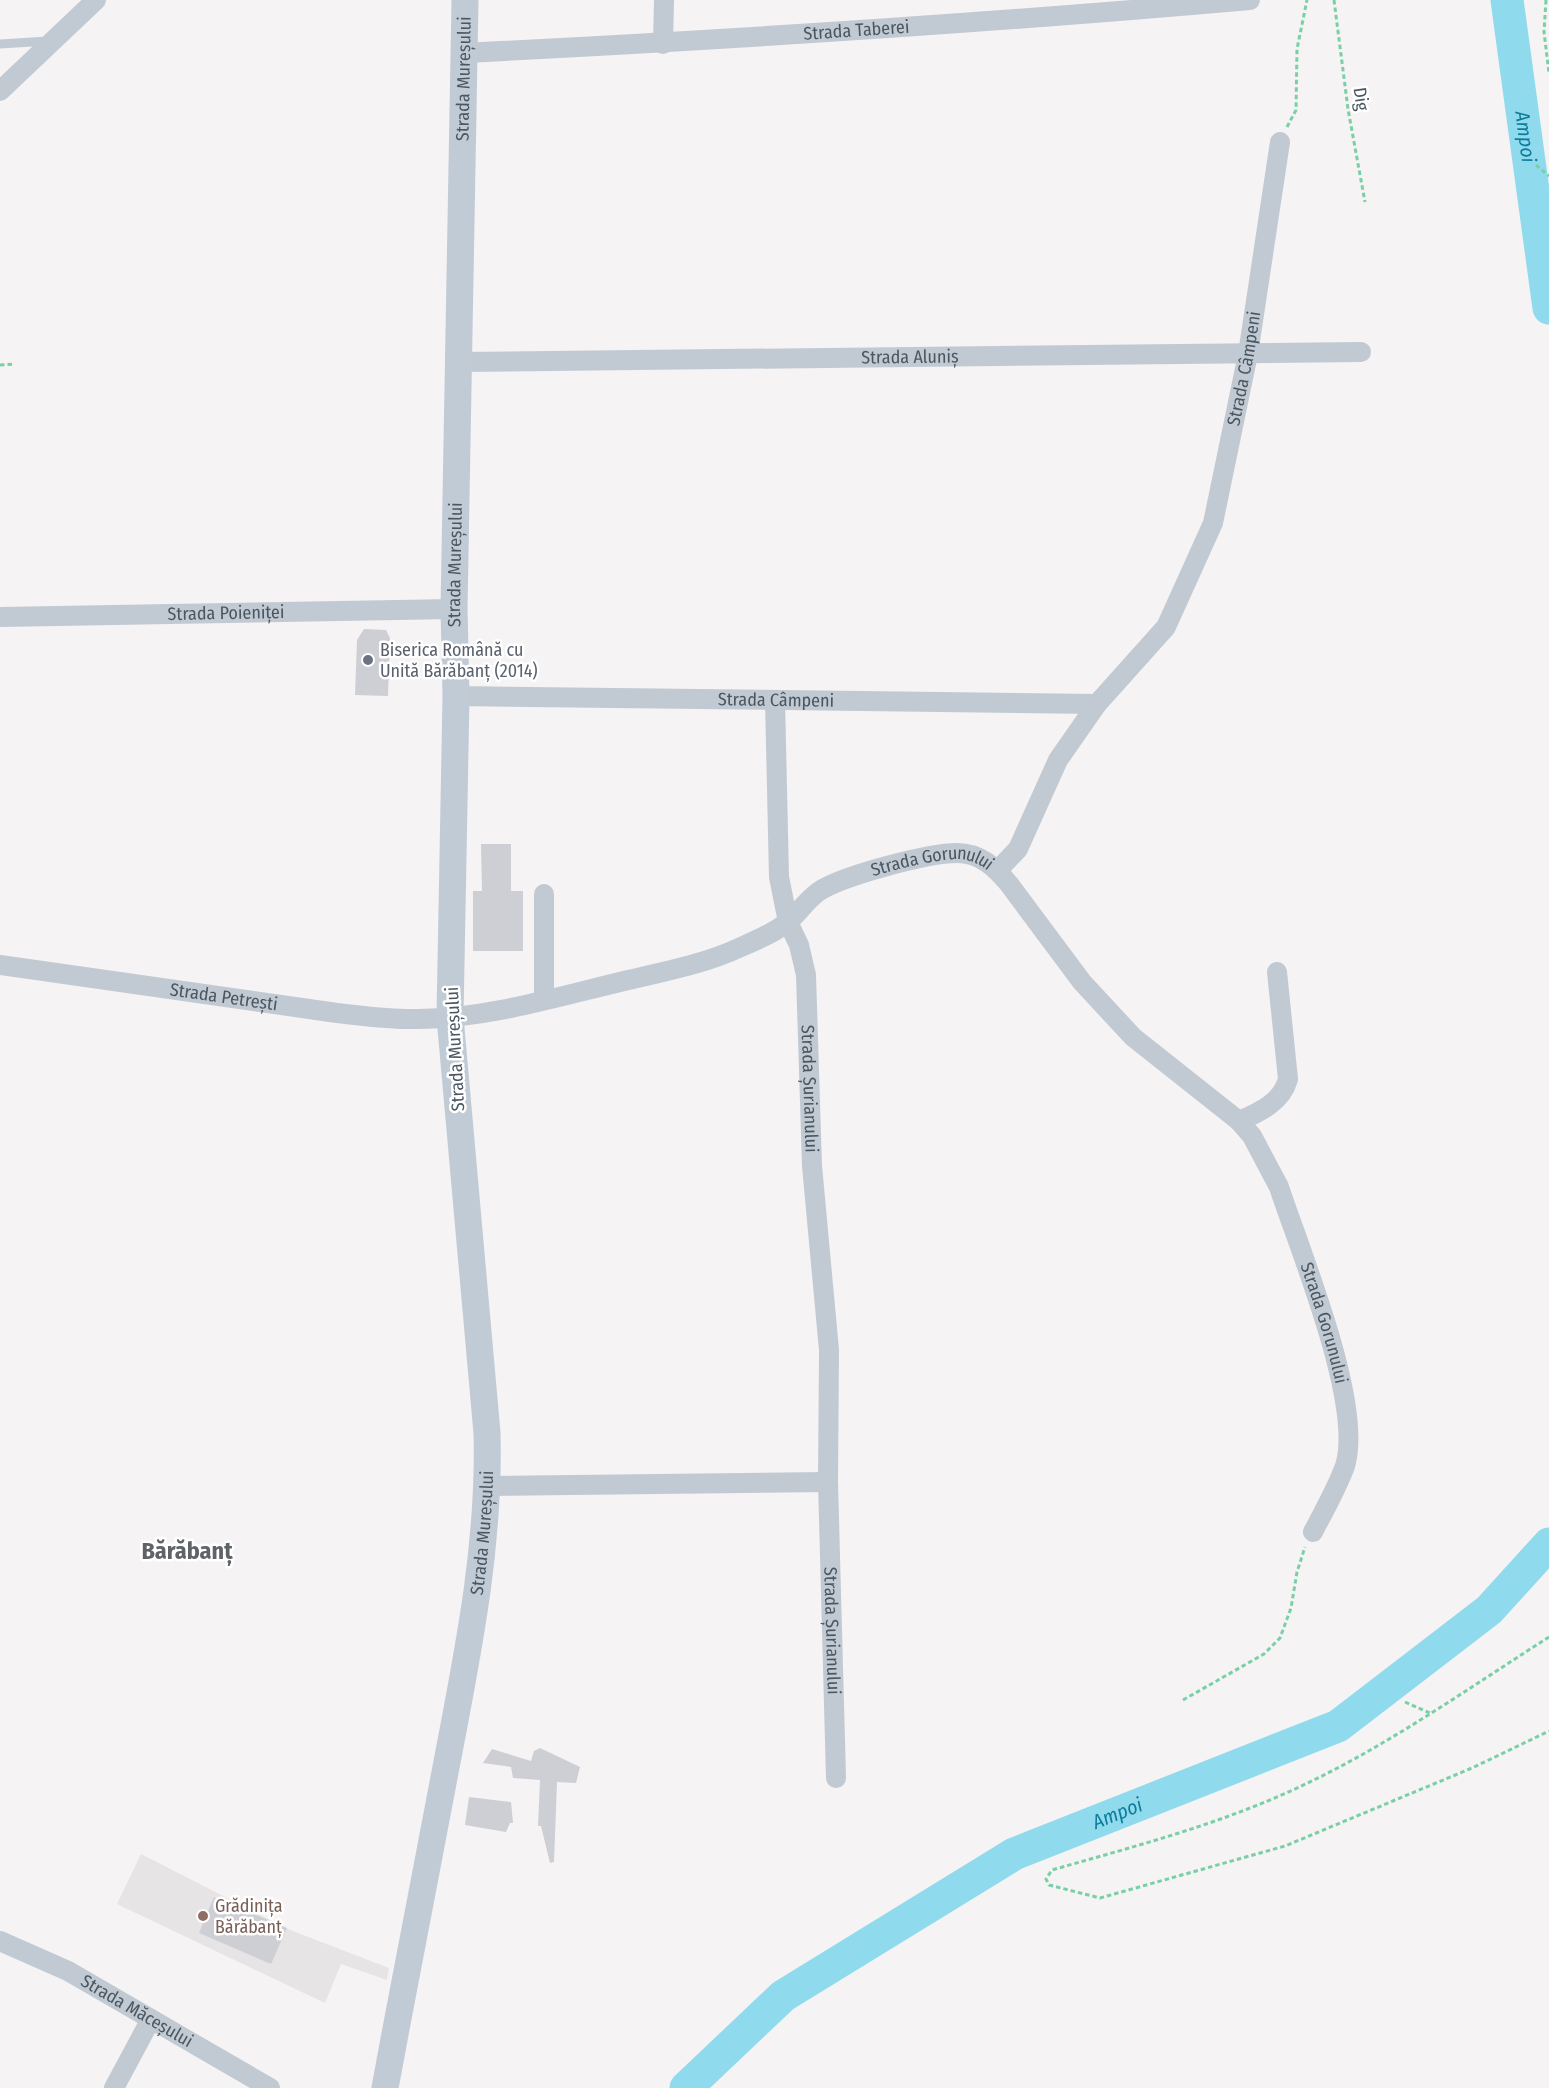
<svg xmlns="http://www.w3.org/2000/svg" width="1549" height="2088" viewBox="0 0 1549 2088" font-family="'Fira Sans Condensed',sans-serif">
<rect width="100%" height="100%" fill="#f5f3f3"/>
<path fill="#e6e4e5" d="M 141,1854 L 290,1930 L 389,1968 L 387,1980 L 341,1964 L 325,2003 L 117,1904 Z"/>
<g fill="none" stroke-linecap="round" stroke-linejoin="round">
<g stroke="#90daee" stroke-width="33">
<path id="s1" d="M 1507,0 L 1549,308"/>
<path id="s2" d="M 686,2088 L 783,1996 L 1014,1854 L 1338,1726 L 1489,1610 L 1549,1544"/>
</g>
</g>
<g fill="#cdcfd5">
<path d="M 364,629 L 386,630 L 390,638 L 388,696 L 355,695 L 357,640 Z"/>
<path d="M 481,844 L 511,844 L 511,891 L 523,891 L 523,951 L 473,951 L 473,891 L 482,891 Z"/>
<path d="M 540,1748 L 580,1767 L 576,1783 L 557,1782 L 554,1862 L 550,1863 L 541,1826 L 538,1826 L 540,1780 L 513,1778 L 511,1767 L 483,1763 L 492,1749 L 531,1761 L 534,1751 Z"/>
<path d="M 469,1797 L 511,1802 L 513,1823 L 510,1823 L 506,1832 L 465,1825 Z"/>
<path d="M 214,1897 L 287,1928 L 271,1964 L 199,1933 Z"/>
</g>
<g fill="none" stroke-linecap="round" stroke-linejoin="round">
<g stroke="#7ad0a6" stroke-width="3" stroke-dasharray="4.5 3" stroke-linecap="butt">
<path d="M 1334,0 L 1348,109 L 1365,202"/>
<path d="M 1546,0 L 1544,32 L 1549,73"/>
<path d="M 1287,127 L 1296,110 L 1297,49 L 1307,0"/>
<path d="M 1536,165 L 1549,176"/>
<path d="M 0,365 L 14,364"/>
<path d="M 1549,1637 C 1464,1691 1379,1752 1286,1793 C 1210,1827 1132,1847 1052,1870 L 1046,1879 L 1049,1885 L 1100,1898 L 1285,1846 L 1472,1768 L 1549,1731"/>
<path d="M 1183,1700 L 1264,1654 L 1280,1638 L 1291,1608 L 1297,1572 L 1305,1547"/>
<path d="M 1405,1702 L 1430,1713"/>
</g>
<path stroke="#c1cad2" stroke-width="9" d="M 0,44 L 48,41"/>
<g stroke="#c1cad2" stroke-width="20">
<path d="M 663,44 L 664,0"/>
<path id="s3" d="M 463,53 C 726,40 988,23 1250,0"/>
<path d="M 0,91 L 96,0"/>
<path id="s4" d="M 458,362 L 1361,352"/>
<path id="s5" d="M 0,617 L 454,609"/>
<path id="s6" d="M 456,696 L 1097,704"/>
<path id="s7" d="M 775,700 L 779,877 L 788,922 L 799,945 L 806,975 L 812,1166 L 829,1350 L 828,1482 L 836,1778"/>
<path id="s8" d="M 998,870 L 1018,849 L 1058,760 L 1097,704 L 1166,627 L 1213,523 L 1248,354 L 1280,142"/>
<path id="s9" d="M 0,965 L 337,1013 C 365,1016 392,1020 419,1019 C 488,1018 557,997 624,981 C 663,972 705,964 741,947 C 757,940 776,932 789,921 C 799,912 807,900 818,892 C 841,876 928,853 957,853 C 980,853 995,867 1009,884 L 1082,982 L 1133,1037 L 1239,1121 L 1252,1136 L 1279,1187 C 1300,1251 1364,1404 1345,1466 C 1337,1488 1324,1511 1313,1532"/>
<path d="M 544,1000 L 544,894"/>
<path d="M 1239,1121 C 1260,1112 1282,1102 1288,1079 L 1277,972"/>
<path d="M 488,1486 L 828,1482"/>
<path id="s10" d="M 0,1941 L 68,1971 L 270,2088"/>
<path d="M 114,2088 L 151,2019"/>
</g>
<path stroke="#c1cbd6" stroke-width="27" id="s11" d="M 385,2088 C 405,1979 426,1870 447,1762 C 468,1652 490,1545 487,1433 L 450,1017 L 456,696 L 454,609 L 465,0"/>
</g>
<circle fill="#6b7280" stroke="#fff" stroke-width="2" cx="368" cy="660" r="6"/>
<circle fill="#8d6e63" stroke="#fff" stroke-width="2" cx="203" cy="1916" r="6"/>
<g text-anchor="middle" dominant-baseline="central" stroke-width="5" stroke-linejoin="round" paint-order="stroke">
<g font-size="18" fill="#4a5661" stroke="#fff">
<text stroke="none"><textPath href="#s3" startOffset="394">Strada Taberei</textPath></text>
<text stroke="none"><textPath href="#s11" startOffset="2020">Strada Mureșului</textPath></text>
<text transform="translate(1361 99) rotate(82)">Dig</text>
<text stroke="none"><textPath href="#s4" startOffset="452">Strada Aluniș</textPath></text>
<text stroke="none"><textPath href="#s8" startOffset="570">Strada Câmpeni</textPath></text>
<text stroke="none"><textPath href="#s11" startOffset="1534">Strada Mureșului</textPath></text>
<text stroke="none"><textPath href="#s5" startOffset="226">Strada Poieniței</textPath></text>
<text stroke="none"><textPath href="#s6" startOffset="320">Strada Câmpeni</textPath></text>
<text stroke="none"><textPath href="#s9" startOffset="970">Strada Gorunului</textPath></text>
<text stroke="none"><textPath href="#s9" startOffset="226">Strada Petrești</textPath></text>
<text transform="translate(455 1049) rotate(-93)">Strada Mureșului</text>
<text stroke="none"><textPath href="#s7" startOffset="393">Strada Șurianului</textPath></text>
<text stroke="none"><textPath href="#s9" startOffset="1611">Strada Gorunului</textPath></text>
<text stroke="none"><textPath href="#s11" startOffset="564">Strada Mureșului</textPath></text>
<text stroke="none"><textPath href="#s7" startOffset="936">Strada Șurianului</textPath></text>
<text stroke="none"><textPath href="#s10" startOffset="154">Strada Măceșului</textPath></text>
</g>
<g font-size="18" fill="#5b616d" stroke="#fff" text-anchor="start">
<text x="380" y="650">Biserica Română cu<tspan x="380" dy="21">Unită Bărăbanț (2014)</tspan></text>
</g>
<g font-size="18" fill="#785e54" stroke="#fff" text-anchor="start">
<text x="215" y="1906">Grădinița<tspan x="215" dy="21">Bărăbanț</tspan></text>
</g>
<g font-size="20" font-style="italic" fill="#0c7c9b" stroke="#fff">
<text stroke="none"><textPath href="#s1" startOffset="138">Ampoi</textPath></text>
<text stroke="none"><textPath href="#s2" startOffset="516">Ampoi</textPath></text>
</g>
<g font-size="24" font-weight="bold" fill="#5f6368" stroke="#fff">
<text x="187" y="1551">Bărăbanț</text>
</g>
</g>
</svg>
